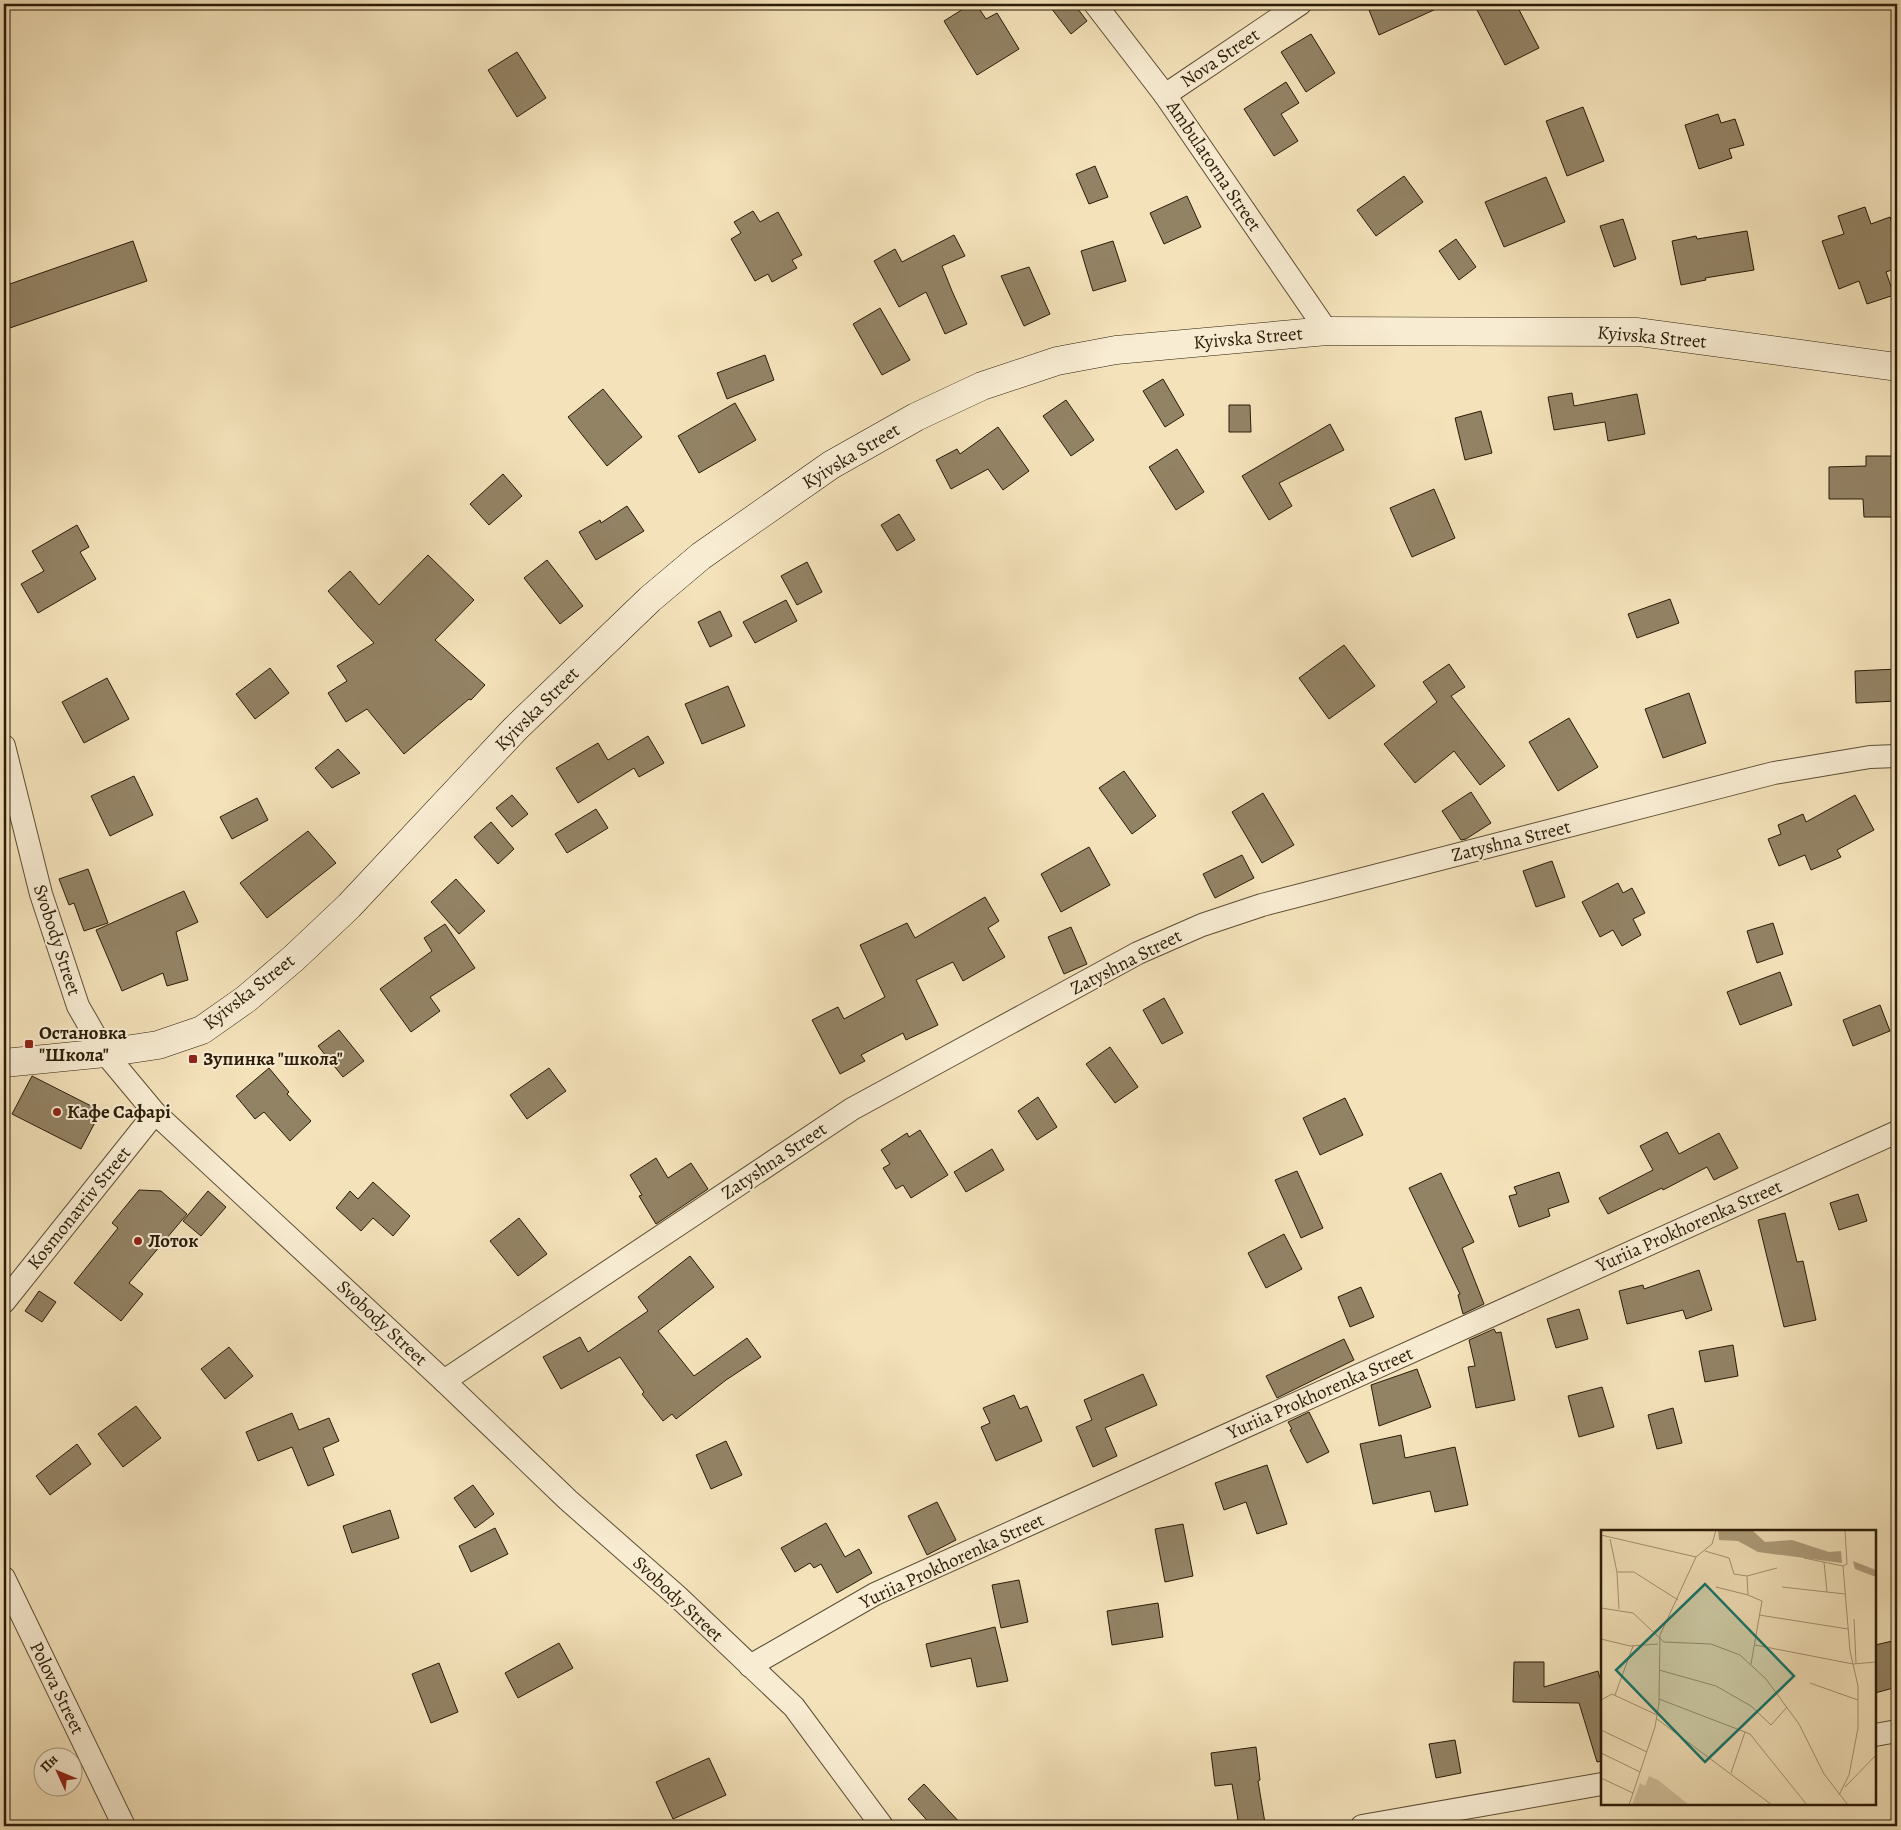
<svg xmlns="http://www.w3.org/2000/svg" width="1901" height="1830" viewBox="0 0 1901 1830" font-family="Alegreya,serif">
<rect width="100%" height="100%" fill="#f4e2ba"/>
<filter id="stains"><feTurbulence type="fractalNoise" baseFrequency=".004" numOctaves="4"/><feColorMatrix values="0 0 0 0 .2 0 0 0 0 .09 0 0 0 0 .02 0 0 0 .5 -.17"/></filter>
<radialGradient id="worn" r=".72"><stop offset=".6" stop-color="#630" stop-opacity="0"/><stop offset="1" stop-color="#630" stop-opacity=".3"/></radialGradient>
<g fill="#938365" stroke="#2a1c08">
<path d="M 971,4 L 976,4 L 986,19 L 997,13 L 1019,49 L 977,75 L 944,21 Z"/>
<path d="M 1048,4 L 1074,4 L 1087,21 L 1071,34 Z"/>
<path d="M 1384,4 L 1447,4 L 1379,35 L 1369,10 Z"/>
<path d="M 1474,4 L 1516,4 L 1539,48 L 1505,65 Z"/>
<path d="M 1311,34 L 1335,73 L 1306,92 L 1281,52 Z"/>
<path d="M 517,52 L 546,98 L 517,117 L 488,70 Z"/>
<path d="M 1286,82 L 1299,103 L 1281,114 L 1298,141 L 1274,156 L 1244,109 Z"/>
<path d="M 1583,107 L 1604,161 L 1567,176 L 1546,121 Z"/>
<path d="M 1718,114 L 1721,123 L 1735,119 L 1744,145 L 1729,149 L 1732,158 L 1699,169 L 1685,125 Z"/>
<path d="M 1095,166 L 1108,197 L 1089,204 L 1076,174 Z"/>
<path d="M 1404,176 L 1423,202 L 1376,236 L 1357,210 Z"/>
<path d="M 1546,177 L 1565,222 L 1504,247 L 1485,202 Z"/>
<path d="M 1187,196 L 1201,227 L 1164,244 L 1150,213 Z"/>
<path d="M 1865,207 L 1871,224 L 1890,217 L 1897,237 L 1897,268 L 1886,272 L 1894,295 L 1867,304 L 1859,281 L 1839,289 L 1822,241 L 1844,234 L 1838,216 Z"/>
<path d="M 753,211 L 760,222 L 778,212 L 802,255 L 792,260 L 797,268 L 772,282 L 768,274 L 755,281 L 731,239 L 741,233 L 734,222 Z"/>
<path d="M 1623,219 L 1636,259 L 1614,267 L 1600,226 Z"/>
<path d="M 1747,231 L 1754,270 L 1705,278 L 1706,280 L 1681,285 L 1672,241 L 1696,236 L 1697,239 Z"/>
<path d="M 954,235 L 965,256 L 942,266 L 952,291 L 967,324 L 945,334 L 926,292 L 899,307 L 874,261 L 895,249 L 902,262 Z"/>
<path d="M 1456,239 L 1476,267 L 1459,280 L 1439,251 Z"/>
<path d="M 133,241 L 147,281 L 4,330 L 4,286 Z"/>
<path d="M 1113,241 L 1126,281 L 1093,291 L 1081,251 Z"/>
<path d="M 1029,267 L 1050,314 L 1024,326 L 1001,276 Z"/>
<path d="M 880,308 L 910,360 L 882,375 L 853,324 Z"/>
<path d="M 765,355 L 774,380 L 727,399 L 717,373 Z"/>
<path d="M 1163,379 L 1184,415 L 1165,427 L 1143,391 Z"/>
<path d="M 603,389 L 642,437 L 607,466 L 568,417 Z"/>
<path d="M 1572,393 L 1574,406 L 1637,394 L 1645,434 L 1608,441 L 1605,422 L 1554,430 L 1548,397 Z"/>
<path d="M 1066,400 L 1094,440 L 1071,456 L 1043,416 Z"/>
<path d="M 735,403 L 756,440 L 699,473 L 678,436 Z"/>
<path d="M 1229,405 L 1250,405 L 1251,432 L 1229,432 Z"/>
<path d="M 1481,411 L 1492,453 L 1465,460 L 1455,418 Z"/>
<path d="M 1330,424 L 1344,450 L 1279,483 L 1292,506 L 1269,520 L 1242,476 Z"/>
<path d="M 998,427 L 1029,471 L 1003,490 L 988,469 L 951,489 L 936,460 L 957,449 L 960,454 Z"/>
<path d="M 1177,449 L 1204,492 L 1176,510 L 1149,467 Z"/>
<path d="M 1866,456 L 1897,456 L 1897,517 L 1864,517 L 1863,499 L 1829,499 L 1829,467 L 1866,466 Z"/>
<path d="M 503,474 L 522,496 L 489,525 L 470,504 Z"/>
<path d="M 1434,489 L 1455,538 L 1412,557 L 1390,508 Z"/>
<path d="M 627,506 L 644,531 L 596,560 L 579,532 L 600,520 L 601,523 Z"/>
<path d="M 899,514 L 915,540 L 897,551 L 881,525 Z"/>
<path d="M 77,525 L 89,547 L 80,552 L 96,579 L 38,613 L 21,584 L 44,571 L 32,551 Z"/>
<path d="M 428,555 L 474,600 L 435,640 L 485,685 L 471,700 L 469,699 L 404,754 L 367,709 L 346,722 L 328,693 L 347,681 L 337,666 L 374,643 L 358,626 L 328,591 L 350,571 L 379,605 Z"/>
<path d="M 547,560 L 583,606 L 560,624 L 524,578 Z"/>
<path d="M 807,562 L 822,592 L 797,605 L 781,576 Z"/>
<path d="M 1670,599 L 1679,623 L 1637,638 L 1628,614 Z"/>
<path d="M 786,600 L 797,621 L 755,643 L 743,622 Z"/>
<path d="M 720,611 L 732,636 L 710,647 L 698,622 Z"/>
<path d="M 1344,645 L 1375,686 L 1329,719 L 1299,678 Z"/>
<path d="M 1449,664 L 1465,687 L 1451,696 L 1505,766 L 1480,785 L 1454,751 L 1415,783 L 1384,744 L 1437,702 L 1423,682 Z"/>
<path d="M 270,668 L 289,693 L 255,719 L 236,694 Z"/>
<path d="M 1897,669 L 1897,701 L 1856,703 L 1855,671 Z"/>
<path d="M 107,678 L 129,719 L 84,743 L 62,702 Z"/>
<path d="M 728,686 L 745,726 L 702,744 L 685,704 Z"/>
<path d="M 1689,693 L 1706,743 L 1663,758 L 1645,709 Z"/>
<path d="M 1569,718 L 1598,767 L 1558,791 L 1529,742 Z"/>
<path d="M 648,736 L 664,763 L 639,777 L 634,768 L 578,803 L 556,768 L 598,743 L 608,760 Z"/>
<path d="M 338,749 L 360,773 L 332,788 L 315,768 Z"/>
<path d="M 1124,771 L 1156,816 L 1132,834 L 1099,788 Z"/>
<path d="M 134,776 L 153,815 L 110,836 L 91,796 Z"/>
<path d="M 1471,792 L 1491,823 L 1466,839 L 1461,840 L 1442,811 Z"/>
<path d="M 1263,793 L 1294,845 L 1262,863 L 1232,812 Z"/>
<path d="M 512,795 L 528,814 L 512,827 L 496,808 Z"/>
<path d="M 1855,795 L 1874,830 L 1837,850 L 1841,857 L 1811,870 L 1805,855 L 1779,866 L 1768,839 L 1781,834 L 1778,825 L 1803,814 L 1806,822 Z"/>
<path d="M 257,798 L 268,820 L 232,839 L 220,817 Z"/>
<path d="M 596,809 L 608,828 L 567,853 L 555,834 Z"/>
<path d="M 491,822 L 514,849 L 498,864 L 474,837 Z"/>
<path d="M 308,831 L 336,863 L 267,918 L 240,883 Z"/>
<path d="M 1089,847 L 1110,885 L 1061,912 L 1041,874 Z"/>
<path d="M 1242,855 L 1254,878 L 1215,898 L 1203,874 Z"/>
<path d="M 1552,861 L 1565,897 L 1536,907 L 1523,871 Z"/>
<path d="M 88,869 L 108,923 L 84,931 L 74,903 L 69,905 L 59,879 Z"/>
<path d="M 456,879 L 485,911 L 459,934 L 431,902 Z"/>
<path d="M 1618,883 L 1623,893 L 1632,888 L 1645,913 L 1633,919 L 1641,935 L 1622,946 L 1613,930 L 1600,937 L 1582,902 Z"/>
<path d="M 184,891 L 198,922 L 176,932 L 188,980 L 167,986 L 163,973 L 122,991 L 96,930 Z"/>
<path d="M 985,897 L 999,921 L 988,928 L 1005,957 L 963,981 L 953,962 L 916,980 L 938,1025 L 906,1040 L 903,1033 L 861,1055 L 865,1061 L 840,1074 L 812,1020 L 838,1007 L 844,1019 L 885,997 L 860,945 L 907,923 L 915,938 Z"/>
<path d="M 1773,923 L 1783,954 L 1757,963 L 1747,931 Z"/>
<path d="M 445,924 L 475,968 L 430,997 L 440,1011 L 411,1032 L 380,989 L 432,951 L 424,938 Z"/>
<path d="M 1071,927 L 1087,964 L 1064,974 L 1048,937 Z"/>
<path d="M 1780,972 L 1792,1005 L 1740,1025 L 1727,992 Z"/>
<path d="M 1164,998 L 1183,1033 L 1162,1044 L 1143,1010 Z"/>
<path d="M 1880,1005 L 1890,1031 L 1853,1046 L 1843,1020 Z"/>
<path d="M 339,1030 L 364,1061 L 343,1077 L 318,1046 Z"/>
<path d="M 1110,1047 L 1138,1087 L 1115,1103 L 1086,1064 Z"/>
<path d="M 269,1068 L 289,1092 L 287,1094 L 311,1121 L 290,1141 L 264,1112 L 255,1119 L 236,1096 Z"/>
<path d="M 549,1068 L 566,1091 L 527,1119 L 510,1095 Z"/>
<path d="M 32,1076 L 101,1111 L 81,1149 L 12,1114 Z"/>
<path d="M 1038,1097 L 1057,1127 L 1037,1140 L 1018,1111 Z"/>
<path d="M 1345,1098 L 1363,1135 L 1320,1155 L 1303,1118 Z"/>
<path d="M 920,1130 L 948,1175 L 911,1198 L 903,1185 L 896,1189 L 883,1168 L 890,1164 L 881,1150 L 907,1133 L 909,1137 Z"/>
<path d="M 1667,1132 L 1679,1154 L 1719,1133 L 1738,1168 L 1714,1180 L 1707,1167 L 1663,1190 L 1662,1188 L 1608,1214 L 1599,1198 L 1653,1170 L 1640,1146 Z"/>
<path d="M 992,1149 L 1004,1170 L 966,1192 L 954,1172 Z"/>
<path d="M 656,1158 L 668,1178 L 691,1163 L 708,1189 L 656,1224 L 639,1196 L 642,1195 L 630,1175 Z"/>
<path d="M 1297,1171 L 1323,1228 L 1301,1238 L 1275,1180 Z"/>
<path d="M 1559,1172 L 1569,1202 L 1548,1209 L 1550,1216 L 1519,1227 L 1509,1196 L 1517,1194 L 1514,1187 Z"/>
<path d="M 1441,1173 L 1474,1242 L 1462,1248 L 1484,1304 L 1463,1314 L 1458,1295 L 1460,1294 L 1409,1188 Z"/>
<path d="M 373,1182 L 410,1216 L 393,1236 L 373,1218 L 361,1231 L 336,1208 L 350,1191 L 358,1199 Z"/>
<path d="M 139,1190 L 161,1191 L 187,1214 L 129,1283 L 143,1294 L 121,1321 L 74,1283 L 118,1228 L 112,1223 Z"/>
<path d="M 208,1191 L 226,1207 L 201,1236 L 183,1221 Z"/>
<path d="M 1858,1194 L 1867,1221 L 1839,1230 L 1830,1203 Z"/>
<path d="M 1785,1213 L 1797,1262 L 1803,1261 L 1816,1320 L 1784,1327 L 1758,1220 Z"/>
<path d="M 519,1218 L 547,1254 L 518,1276 L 490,1241 Z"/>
<path d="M 1284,1234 L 1302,1269 L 1266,1288 L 1248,1253 Z"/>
<path d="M 690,1256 L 714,1287 L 658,1331 L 694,1376 L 747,1338 L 761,1357 L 726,1380 L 676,1419 L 672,1414 L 663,1421 L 642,1394 L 644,1392 L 620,1357 L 561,1389 L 543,1357 L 580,1337 L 588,1352 L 648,1311 L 638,1297 Z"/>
<path d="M 1699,1270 L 1712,1310 L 1686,1319 L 1683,1310 L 1627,1324 L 1619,1291 L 1643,1285 L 1644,1289 Z"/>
<path d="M 1361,1287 L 1374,1317 L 1350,1327 L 1338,1297 Z"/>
<path d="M 39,1291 L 56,1302 L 42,1322 L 25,1311 Z"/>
<path d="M 1579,1309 L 1588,1339 L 1556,1348 L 1547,1319 Z"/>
<path d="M 1494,1329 L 1496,1333 L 1501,1332 L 1515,1400 L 1476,1408 L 1468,1367 L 1475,1366 L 1469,1340 Z"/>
<path d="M 1344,1339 L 1354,1360 L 1277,1398 L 1266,1376 Z"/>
<path d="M 1733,1345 L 1738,1376 L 1705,1382 L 1699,1351 Z"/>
<path d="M 229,1347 L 253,1376 L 225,1399 L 201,1369 Z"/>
<path d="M 1417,1369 L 1431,1407 L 1379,1426 L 1371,1385 Z"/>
<path d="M 1143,1374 L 1157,1405 L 1105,1428 L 1117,1456 L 1093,1467 L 1076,1427 L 1092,1420 L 1084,1400 Z"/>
<path d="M 1602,1387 L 1614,1427 L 1579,1437 L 1568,1396 Z"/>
<path d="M 1014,1395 L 1020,1409 L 1027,1406 L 1042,1441 L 996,1461 L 981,1427 L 990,1423 L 983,1408 Z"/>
<path d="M 136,1406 L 161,1438 L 123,1467 L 98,1434 Z"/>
<path d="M 1673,1408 L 1682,1443 L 1657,1449 L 1648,1415 Z"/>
<path d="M 1309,1412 L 1329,1452 L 1307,1463 L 1290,1430 L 1292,1429 L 1288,1422 Z"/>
<path d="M 292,1413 L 299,1430 L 329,1418 L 339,1441 L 323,1448 L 334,1475 L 308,1486 L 292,1447 L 258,1461 L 246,1432 Z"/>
<path d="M 1401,1435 L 1405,1458 L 1455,1447 L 1468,1505 L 1435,1512 L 1430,1491 L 1373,1504 L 1360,1444 Z"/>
<path d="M 726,1441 L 742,1475 L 711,1489 L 696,1455 Z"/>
<path d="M 77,1444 L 91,1464 L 50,1495 L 36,1476 Z"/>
<path d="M 1267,1465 L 1287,1524 L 1257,1534 L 1246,1502 L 1224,1510 L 1215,1483 Z"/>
<path d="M 473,1485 L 494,1514 L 475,1528 L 454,1498 Z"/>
<path d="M 937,1502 L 956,1540 L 927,1555 L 908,1516 Z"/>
<path d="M 390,1510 L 399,1538 L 352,1553 L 343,1526 Z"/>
<path d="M 826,1523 L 845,1557 L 859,1549 L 872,1573 L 837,1593 L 821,1564 L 814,1568 L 810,1563 L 795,1572 L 781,1548 Z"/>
<path d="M 1183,1524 L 1193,1576 L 1165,1582 L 1155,1529 Z"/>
<path d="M 495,1528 L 508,1554 L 471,1572 L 459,1546 Z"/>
<path d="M 1019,1580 L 1028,1622 L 1001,1628 L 992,1585 Z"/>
<path d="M 1158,1603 L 1163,1637 L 1112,1645 L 1107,1611 Z"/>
<path d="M 995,1627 L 1008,1681 L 977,1687 L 971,1658 L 931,1667 L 926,1644 Z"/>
<path d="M 1897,1640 L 1897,1687 L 1875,1693 L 1875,1645 Z"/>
<path d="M 559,1643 L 573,1668 L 518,1698 L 505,1673 Z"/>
<path d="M 1514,1662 L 1544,1662 L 1544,1687 L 1598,1671 L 1602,1685 L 1602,1761 L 1597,1762 L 1579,1703 L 1513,1702 Z"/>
<path d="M 439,1663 L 458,1712 L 431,1723 L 412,1674 Z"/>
<path d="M 1455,1740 L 1461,1773 L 1436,1778 L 1429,1744 Z"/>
<path d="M 1256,1747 L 1260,1780 L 1258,1781 L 1265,1823 L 1239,1826 L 1232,1784 L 1215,1786 L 1211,1753 Z"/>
<path d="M 709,1758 L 726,1795 L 673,1819 L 656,1782 Z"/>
<path d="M 924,1784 L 963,1826 L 932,1826 L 908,1799 Z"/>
</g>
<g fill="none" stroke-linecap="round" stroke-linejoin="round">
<g stroke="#5c4e34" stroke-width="24">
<g id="street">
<path d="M 1095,4 L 1165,95 L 1327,331"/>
<path d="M 1165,95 L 1300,4"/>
<path d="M 4,746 L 41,894 L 78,1006 L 105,1053 L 155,1113 L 444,1381 L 568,1500 L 677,1596 L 794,1707 L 882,1826"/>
<path d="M 4,1302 L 155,1113"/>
<path d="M 444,1381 L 852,1109 L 1138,953 L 1202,925 L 1262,905 L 1774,773 L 1870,757 L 1897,756"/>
<path d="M 4,1578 L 124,1826"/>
<path d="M 750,1666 L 875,1594 L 1897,1132"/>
<path d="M 1875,1735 L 1897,1731"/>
<path d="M 1362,1826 L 1602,1784"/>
</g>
</g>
<g stroke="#2a1c08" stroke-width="29">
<path id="secondary" d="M 4,1063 L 105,1053 L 158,1045 L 202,1030 L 246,999 L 294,958 L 349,906 L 515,729 L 650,599 L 701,556 L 831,465 L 916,417 L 982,386 L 1057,361 L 1116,350 L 1327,331 L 1638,332 L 1897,367"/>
</g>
<use href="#street" stroke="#f8ecd2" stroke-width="22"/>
<use href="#secondary" stroke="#f8ecd2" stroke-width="28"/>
</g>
<g fill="#8f2418" stroke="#f8ecd2" stroke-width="2">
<rect x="24" y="1039" width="10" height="10" rx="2.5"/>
<rect x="188" y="1054" width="10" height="10" rx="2.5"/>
<circle cx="57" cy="1112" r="5"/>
<circle cx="138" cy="1241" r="5"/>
</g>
<g text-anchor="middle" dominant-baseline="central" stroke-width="4" stroke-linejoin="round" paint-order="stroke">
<g font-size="19" fill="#2a1c08" stroke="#f8ecd2">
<text transform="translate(1220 58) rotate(-34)">Nova Street</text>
<text transform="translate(1214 166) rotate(56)">Ambulatorna Street</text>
<text transform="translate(1652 337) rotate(5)">Kyivska Street</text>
<text transform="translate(1248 338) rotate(-5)">Kyivska Street</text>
<text transform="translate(851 456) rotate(-31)">Kyivska Street</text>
<text transform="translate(537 709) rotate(-45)">Kyivska Street</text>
<text transform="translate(1511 841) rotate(-14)">Zatyshna Street</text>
<text transform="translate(57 940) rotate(72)">Svobody Street</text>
<text transform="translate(1126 962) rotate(-27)">Zatyshna Street</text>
<text transform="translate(249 992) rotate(-38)">Kyivska Street</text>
<text transform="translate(774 1161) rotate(-34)">Zatyshna Street</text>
<text transform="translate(79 1208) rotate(-51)">Kosmonavtiv Street</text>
<text transform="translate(1689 1226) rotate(-24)">Yuriia Prokhorenka Street</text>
<text transform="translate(382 1323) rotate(43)">Svobody Street</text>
<text transform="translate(1320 1393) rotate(-24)">Yuriia Prokhorenka Street</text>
<text transform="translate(952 1561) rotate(-25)">Yuriia Prokhorenka Street</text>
<text transform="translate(678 1599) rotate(43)">Svobody Street</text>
<text transform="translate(57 1688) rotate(64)">Polova Street</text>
</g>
<g font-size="19" font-weight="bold" fill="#2a1c08" stroke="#f8ecd2" text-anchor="start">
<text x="39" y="1033">Остановка<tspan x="39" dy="22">"Школа"</tspan></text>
<text x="203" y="1059">Зупинка "школа"</text>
<text x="67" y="1112">Кафе Сафарі</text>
<text x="148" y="1241">Лоток</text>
</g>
</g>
<g transform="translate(1601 1530)">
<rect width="275" height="275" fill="#f4e2ba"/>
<path d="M 48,246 L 57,250 L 88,275 L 31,275 L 39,253 L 44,256 Z" fill="#d2c09c"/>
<path d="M 117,0 L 151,0 L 164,12 L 191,10 L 228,22 L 240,21 L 241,33 L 157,22 L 137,11 L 118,10 ZM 252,31 L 275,40 L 275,47 L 254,39 Z" fill="#af9f7d"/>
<path fill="none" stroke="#a39373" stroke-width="1" d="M 0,5 L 95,27M 9,9 L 16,42 L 18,79M 104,21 L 128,28 L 133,44 L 146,46 L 147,65 L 161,71 L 150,134M 203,28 L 242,36 L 246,34 L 244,0M 223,32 L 226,62M 16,42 L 33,42 L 77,70M 146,46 L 176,38M 115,57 L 147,65M 181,57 L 244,64M 0,78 L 32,83 L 63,112 L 110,114 L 139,125 L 165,149 L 198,194 L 223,244 L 247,275M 158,85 L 247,99M 253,89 L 255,133M 0,109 L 29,116 L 57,114M 154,115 L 252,134 L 275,132M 58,140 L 115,156 L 150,176 L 170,195 L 186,177M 209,153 L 257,170M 14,165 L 32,116M 58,169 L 149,204 L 206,275M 0,170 L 11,164 L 56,185M 56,189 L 171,275M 0,200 L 46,222M 0,223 L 39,242M 130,243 L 144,202M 0,248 L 32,263M 244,257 L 275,225M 238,265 L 248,245 L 257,198 L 257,156 L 249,121 L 242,36M 28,275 L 54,197 L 58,173 L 59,105 L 95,27 L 111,14 L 115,0"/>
<path fill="#0f766e" fill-opacity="0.15" stroke="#0f766e" stroke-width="2.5" d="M 104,54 L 193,146 L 104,232 L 15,140 Z"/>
<rect width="275" height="275" fill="none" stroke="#2a1c08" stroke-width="2.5"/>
</g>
<rect width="1901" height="1830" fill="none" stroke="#f4e2ba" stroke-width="20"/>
<rect x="5" y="5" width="1891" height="1820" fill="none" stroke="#2a1c08" stroke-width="2.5"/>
<rect x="10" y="10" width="1881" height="1810" fill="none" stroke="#2a1c08"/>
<g transform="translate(58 1772) rotate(314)"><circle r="24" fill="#f8ecd2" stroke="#a69981"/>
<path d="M0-4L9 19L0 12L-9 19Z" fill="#8f2418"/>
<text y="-8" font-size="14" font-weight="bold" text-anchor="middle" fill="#2a1c08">Пн</text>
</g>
<rect width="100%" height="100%" filter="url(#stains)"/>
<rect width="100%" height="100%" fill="url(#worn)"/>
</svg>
